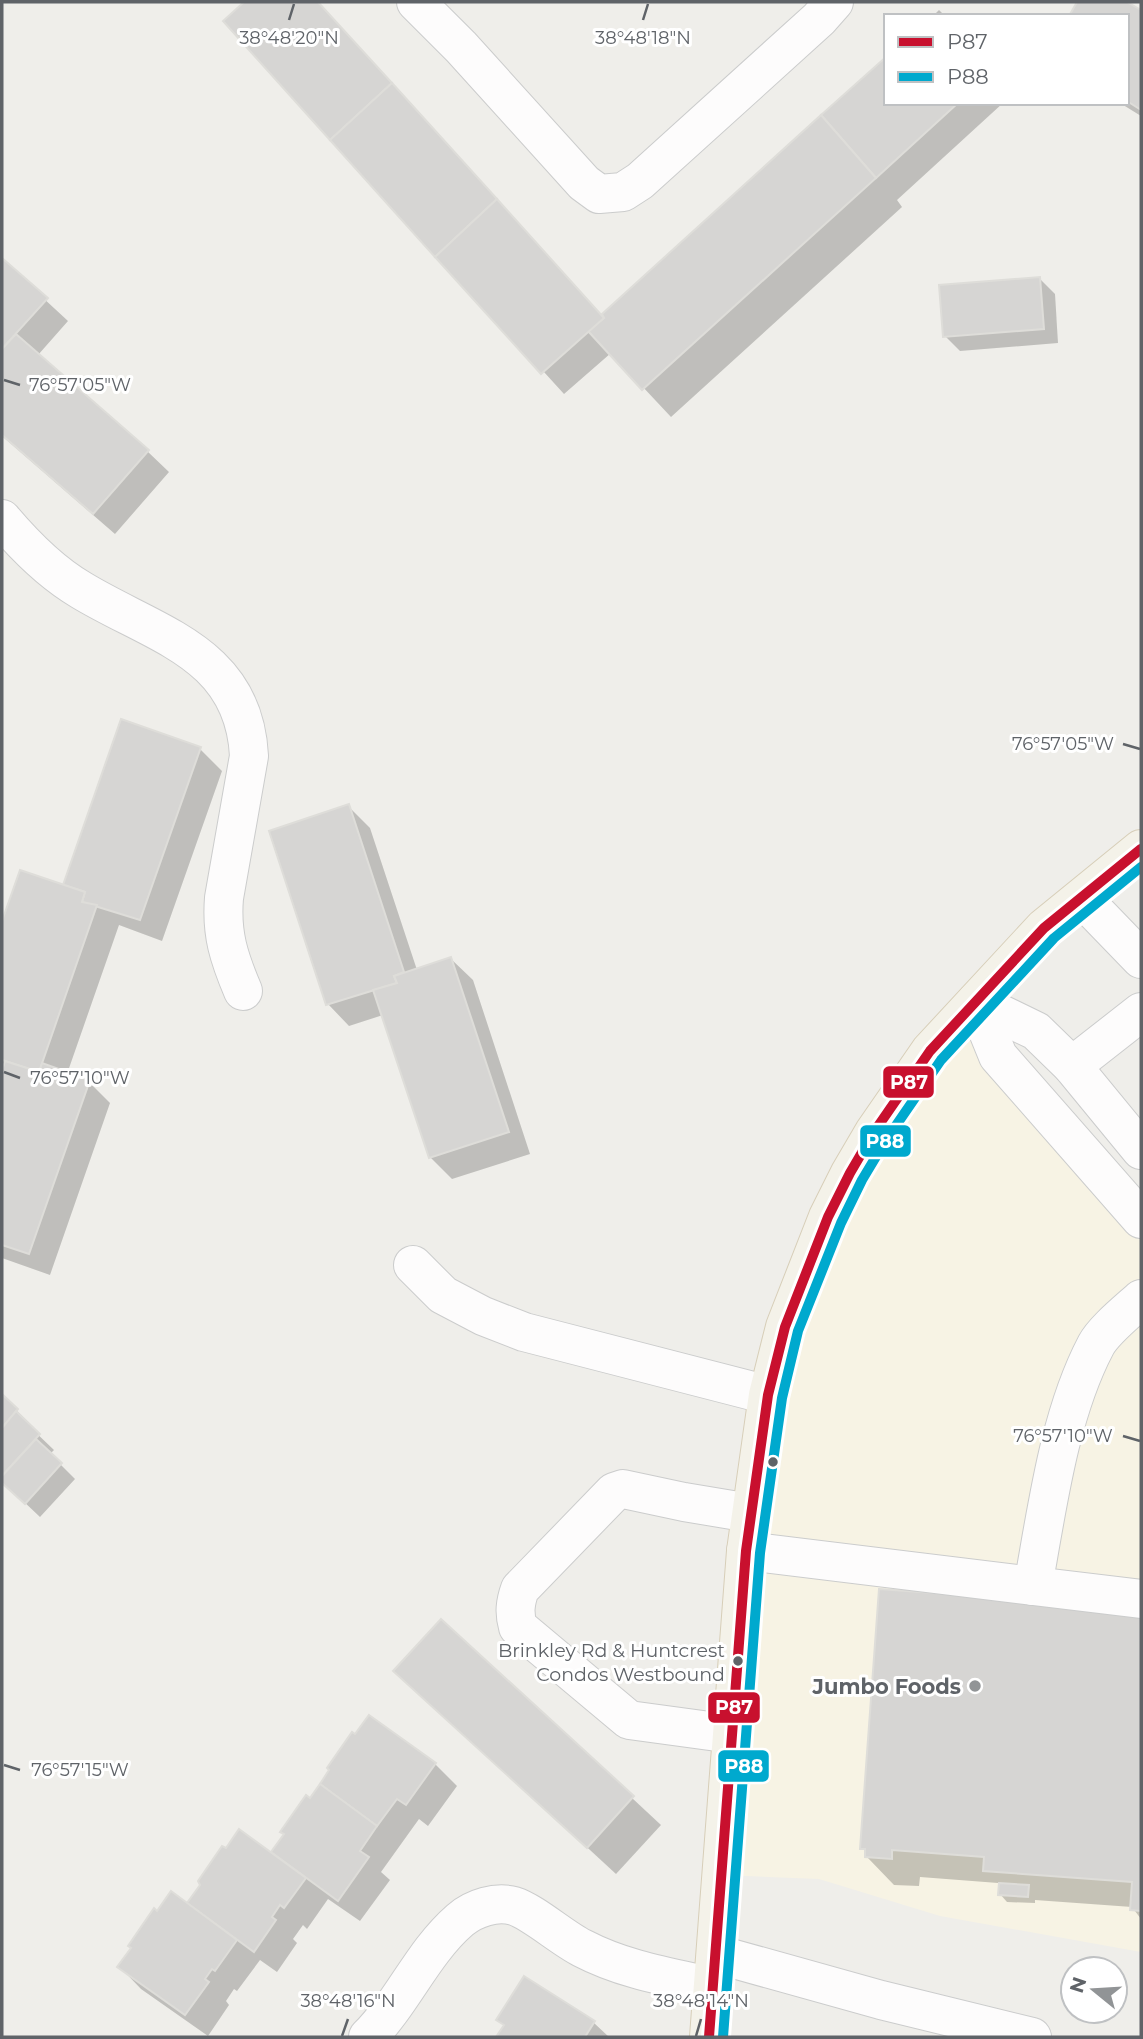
<svg xmlns="http://www.w3.org/2000/svg" width="1143" height="2039" viewBox="0 0 1143 2039" font-family="Montserrat,sans-serif">
<rect width="100%" height="100%" fill="#efeeea"/>
<path fill="#f7f3e4" d="M 976,1002 L 1141,1219 L 1141,1952 L 940,1916 L 819,1879 L 723,1875 L 746,1551 L 828,1217 Z"/>
<g fill="#0003">
<path d="M 247,2 L 318,2 L 602,316 L 886,59 L 886,103 L 1003,103 L 897,200 L 902,207 L 671,417 L 611,353 L 564,394 L 225,22 Z"/>
<path d="M 1079,2 L 1124,2 L 1141,12 L 1141,116 L 1120,103 L 1127,103 L 1127,16 L 1071,16 Z"/>
<path d="M 939,10 L 945,16 L 933,16 Z"/>
<path d="M 2,260 L 68,321 L 38,355 L 147,451 L 169,472 L 115,534 L 2,436 Z"/>
<path d="M 1040,279 L 1055,294 L 1058,343 L 960,351 L 945,336 Z"/>
<path d="M 200,749 L 222,771 L 162,941 L 119,925 L 67,1074 L 89,1082 L 110,1103 L 50,1275 L 2,1258 L 2,926 L 21,872 L 64,888 Z"/>
<path d="M 348,806 L 370,828 L 417,970 L 451,959 L 473,980 L 530,1154 L 452,1179 L 430,1157 L 383,1015 L 349,1026 L 328,1004 Z"/>
<path d="M 2,1396 L 31,1425 L 30,1427 L 54,1450 L 50,1454 L 75,1479 L 40,1517 L 2,1481 Z"/>
<path d="M 1141,1610 L 1141,1919 L 1132,1907 L 1035,1900 L 1035,1903 L 1007,1902 L 1000,1894 L 1001,1886 L 998,1883 L 920,1877 L 919,1886 L 894,1885 L 867,1857 L 867,1853 L 862,1848 Z"/>
<path d="M 442,1621 L 661,1825 L 616,1874 L 396,1671 Z"/>
<path d="M 435,1764 L 457,1786 L 428,1826 L 419,1819 L 381,1872 L 390,1880 L 360,1921 L 328,1899 L 307,1929 L 303,1925 L 293,1939 L 297,1943 L 277,1972 L 260,1960 L 237,1991 L 234,1989 L 226,2001 L 229,2005 L 208,2036 L 141,1989 L 120,1967 L 157,1913 L 188,1905 L 272,1855 L 310,1801 Z"/>
<path d="M 525,1978 L 594,2023 L 609,2037 L 498,2037 L 505,2026 L 498,2019 Z"/>
</g>
<g fill="#d6d5d3" stroke="#deddd9" stroke-width="2">
<path d="M 244,2 L 318,2 L 392,83 L 330,140 L 223,21 Z"/>
<path d="M 1077,2 L 1127,2 L 1141,10 L 1141,110 L 1127,101 L 1127,16 L 1069,16 Z"/>
<path d="M 886,57 L 886,103 L 958,103 L 876,178 L 821,115 Z"/>
<path d="M 392,83 L 497,199 L 435,257 L 330,140 Z"/>
<path d="M 821,115 L 876,178 L 642,390 L 588,331 L 604,318 L 602,314 Z"/>
<path d="M 497,199 L 604,318 L 541,374 L 435,257 Z"/>
<path d="M 2,258 L 48,298 L 2,349 Z"/>
<path d="M 1040,277 L 1044,329 L 943,337 L 939,285 Z"/>
<path d="M 16,334 L 149,450 L 93,514 L 2,435 L 2,349 Z"/>
<path d="M 121,719 L 201,747 L 140,920 L 82,902 L 85,892 L 63,885 Z"/>
<path d="M 349,804 L 404,972 L 394,976 L 397,983 L 326,1005 L 269,831 Z"/>
<path d="M 20,870 L 85,892 L 82,902 L 97,905 L 39,1072 L 2,1060 L 2,921 Z"/>
<path d="M 451,957 L 509,1132 L 429,1158 L 373,990 L 397,983 L 394,976 Z"/>
<path d="M 5,1061 L 39,1072 L 42,1063 L 90,1080 L 29,1254 L 2,1245 L 2,1071 Z"/>
<path d="M 2,1394 L 18,1409 L 2,1428 Z"/>
<path d="M 16,1411 L 40,1434 L 2,1476 L 2,1428 Z"/>
<path d="M 36,1439 L 62,1463 L 25,1504 L 2,1483 L 2,1476 Z"/>
<path d="M 879,1589 L 1141,1608 L 1141,1911 L 1130,1910 L 1132,1882 L 983,1871 L 984,1857 L 892,1850 L 892,1859 L 865,1857 L 865,1849 L 860,1849 Z"/>
<path d="M 441,1619 L 634,1796 L 587,1848 L 393,1671 Z"/>
<path d="M 369,1715 L 436,1763 L 406,1805 L 397,1799 L 377,1826 L 320,1784 L 329,1770 L 327,1768 L 352,1732 L 355,1734 Z"/>
<path d="M 320,1784 L 377,1826 L 360,1851 L 369,1857 L 338,1901 L 271,1852 L 284,1834 L 280,1832 L 306,1795 L 310,1798 Z"/>
<path d="M 239,1829 L 306,1878 L 284,1908 L 280,1905 L 272,1917 L 276,1920 L 254,1952 L 187,1903 L 200,1885 L 198,1881 L 222,1846 L 226,1848 Z"/>
<path d="M 999,1883 L 1029,1885 L 1028,1897 L 998,1895 Z"/>
<path d="M 171,1891 L 237,1940 L 215,1971 L 212,1969 L 205,1979 L 209,1982 L 185,2015 L 117,1967 L 131,1948 L 128,1946 L 154,1908 L 157,1911 Z"/>
<path d="M 524,1976 L 595,2021 L 585,2037 L 496,2037 L 504,2025 L 496,2020 Z"/>
</g>
<g fill="none" stroke-linecap="round" stroke-linejoin="round">
<g stroke="#cbcccc" stroke-width="40">
<g id="minor">
<path d="M 416,2 L 461,47 L 584,183 L 599,194 L 623,192 L 640,181 L 819,19 L 834,2"/>
<path d="M 2,519 C 24,545 52,573 81,590 C 155,635 244,652 249,756 L 224,898 C 221,934 229,958 243,991"/>
<path d="M 1082,898 L 1141,959"/>
<path d="M 976,1002 L 998,1056 L 1141,1219"/>
<path d="M 976,1002 L 1036,1031 L 1072,1066 L 1141,1150"/>
<path d="M 1072,1066 L 1141,1012"/>
<path d="M 413,1265 L 443,1295 L 483,1316 L 524,1332 L 768,1395"/>
<path d="M 746,1551 L 1141,1599"/>
<path d="M 1033,1586 C 1047,1509 1059,1415 1096,1345 C 1104,1330 1128,1311 1141,1299"/>
<path d="M 732,1734 L 629,1720 L 518,1627 C 514,1613 515,1603 520,1589 L 614,1492 L 623,1489 L 684,1502 L 750,1513"/>
<path d="M 716,1954 L 881,2000 L 1032,2037"/>
<path d="M 368,2037 C 403,2002 422,1953 460,1920 C 474,1908 496,1901 514,1906 C 533,1912 562,1938 582,1948 C 624,1970 669,1977 714,1987"/>
</g>
</g>
<g stroke="#d7ceb8" stroke-width="40">
<path id="major" d="M 709,2037 L 746,1551 L 768,1395 L 785,1327 L 828,1217 L 850,1173 L 874,1132 L 930,1051 L 1044,928 L 1141,849"/>
</g>
<use href="#minor" stroke="#fdfcfc" stroke-width="38"/>
<use href="#major" stroke="#f4f2e9" stroke-width="38"/>
<g stroke="#fff" stroke-width="16">
<path id="bus-1" d="M 709,2037 L 746,1551 L 768,1395 L 785,1327 L 828,1217 L 850,1173 L 874,1132 L 930,1051 L 1044,928 L 1141,849"/>
</g>
<g stroke="#fff" stroke-width="16">
<path id="bus-2" d="M 723,2037 L 760,1553 L 782,1398 L 798,1331 L 841,1223 L 862,1180 L 886,1140 L 941,1060 L 1054,938 L 1141,867"/>
</g>
<use href="#bus-1" stroke="#c8102e" stroke-width="10"/>
<use href="#bus-2" stroke="#00a9ce" stroke-width="10"/>
</g>
<path fill="none" stroke="#5f6368" stroke-width="2.5" d="M 289,20 L 294,4M 643,20 L 648,4M 4,380 L 20,385M 1123,744 L 1140,749M 4,1072 L 20,1078M 1123,1436 L 1140,1441M 4,1765 L 20,1770M 342,2036 L 348,2019M 696,2036 L 701,2019"/>
<g fill="#5f6368" stroke="#fff" stroke-width="2.5">
<circle cx="773" cy="1462" r="6"/>
<circle cx="738" cy="1661" r="6"/>
</g>
<circle fill="#919496" stroke="#fff" stroke-width="2.5" cx="975" cy="1686" r="7"/>
<g text-anchor="middle" dominant-baseline="central" stroke-width="6" stroke-linejoin="round" paint-order="stroke">
<g font-size="19" fill="#5f6368" stroke="#fff" text-anchor="end">
<text x="725" y="1650">Brinkley Rd &amp; Huntcrest<tspan x="725" dy="24">Condos Westbound</tspan></text>
</g>
<g font-size="21" font-weight="bold" fill="#5f6368" stroke="#fff" text-anchor="end">
<text x="961" y="1686">Jumbo Foods</text>
</g>
</g>
<g font-size="18" text-anchor="middle" fill="#5f6368" stroke="#fff" stroke-width="6" stroke-linejoin="round" paint-order="stroke">
<text x="289" y="44">38°48'20"N</text>
<text x="643" y="44">38°48'18"N</text>
<text x="80" y="391">76°57'05"W</text>
<text x="1063" y="750">76°57'05"W</text>
<text x="80" y="1084">76°57'10"W</text>
<text x="1063" y="1442">76°57'10"W</text>
<text x="80" y="1776">76°57'15"W</text>
<text x="348" y="2007">38°48'16"N</text>
<text x="701" y="2007">38°48'14"N</text>
</g>
<g stroke="#fff" stroke-width="2.5">
<rect x="882" y="1065" width="53" height="34" rx="7" fill="#c8102e"/>
<rect x="859" y="1124" width="53" height="34" rx="7" fill="#00a9ce"/>
<rect x="707" y="1691" width="54" height="33" rx="7" fill="#c8102e"/>
<rect x="717" y="1749" width="53" height="34" rx="7" fill="#00a9ce"/>
</g>
<g font-size="19" text-anchor="middle" font-weight="bold" fill="#fff">
<text x="909" y="1089">P87</text>
<text x="885" y="1148">P88</text>
<text x="734" y="1714">P87</text>
<text x="744" y="1773">P88</text>
</g>
<rect width="1143" height="2039" fill="none" stroke="#5f6368" stroke-width="7"/>
<rect x="884" y="14" width="245" height="91" fill="#ffffff" stroke="#bfc1c3" stroke-width="2"/>
<rect x="898" y="37" width="35" height="10" fill="#c8102e" stroke="#bfc1c3" stroke-width="2"/>
<text x="947" y="49" font-size="21" fill="#5f6368">P87</text>
<rect x="898" y="72" width="35" height="10" fill="#00a9ce" stroke="#bfc1c3" stroke-width="2"/>
<text x="947" y="84" font-size="21" fill="#5f6368">P88</text>
<g transform="translate(1094 1990) rotate(288)"><circle r="33" fill="#ffffff" stroke="#bfc1c3" stroke-width="2"/>
<path d="M0-5L12 26L0 18L-12 26Z" fill="#919496"/>
<text y="-10" font-size="19" font-weight="bold" text-anchor="middle" fill="#5f6368">N</text>
</g>
</svg>
